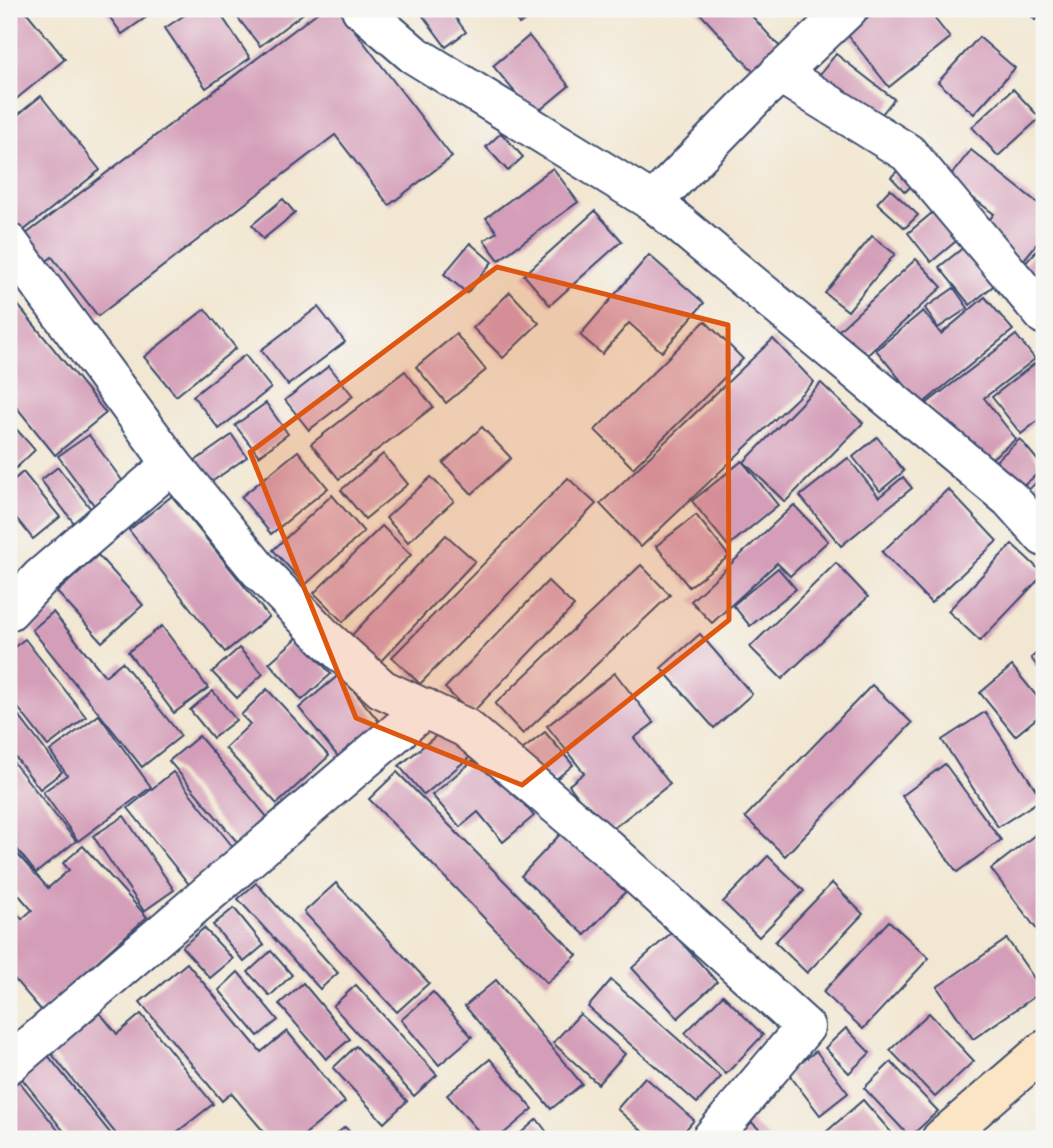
<svg xmlns="http://www.w3.org/2000/svg" width="1053" height="1148" viewBox="0 0 1053 1148" font-family="Caveat,sans-serif">
<rect width="100%" height="100%" fill="#f6f6f2"/>
<filter id="ink" filterUnits="userSpaceOnUse"><feTurbulence type="fractalNoise" baseFrequency=".0143" numOctaves="2"/><feDisplacementMap in="SourceGraphic" scale="14" xChannelSelector="R" yChannelSelector="G"/><feConvolveMatrix kernelMatrix="1 2 1 2 8 2 1 2 1" color-interpolation-filters="sRGB"/></filter>
<filter id="wash" filterUnits="userSpaceOnUse"><feTurbulence type="fractalNoise" baseFrequency=".00686" numOctaves="4" result="noise"/><feDisplacementMap in="SourceGraphic" scale="28" xChannelSelector="R" yChannelSelector="G"/><feGaussianBlur stdDeviation="1.57" result="paint"/><feColorMatrix in="noise" values="0 0 0 0 0 0 0 0 0 0 0 0 0 0 0 0 0 1.4 0 .05"/><feComposite in="paint" operator="in"/></filter>
<g filter="url(#wash)">
<rect width="100%" height="100%" fill="#f2e7d2"/>
<g id="blocks">
<g fill="#d49db8">
<path d="M 9,9 L 24,9 L 65,59 L 9,105 Z"/>
<path d="M 104,9 L 158,9 L 122,34 Z"/>
<path d="M 194,9 L 217,9 L 250,58 L 206,88 L 165,28 Z"/>
<path d="M 231,9 L 309,9 L 260,46 Z"/>
<path d="M 322,9 L 346,9 L 360,27 L 355,31 L 452,157 L 389,205 L 335,135 L 98,316 L 52,257 L 42,265 L 21,238 Z"/>
<path d="M 418,9 L 449,9 L 466,32 L 446,47 Z"/>
<path d="M 511,9 L 545,9 L 519,24 Z"/>
<path d="M 696,9 L 755,9 L 750,14 L 780,47 L 753,71 Z"/>
<path d="M 878,9 L 927,9 L 950,38 L 889,87 L 847,34 Z"/>
<path d="M 1026,9 L 1044,9 L 1044,12 L 1035,20 Z"/>
<path d="M 529,36 L 569,86 L 534,115 L 493,66 Z"/>
<path d="M 979,37 L 1015,68 L 974,114 L 938,82 Z"/>
<path d="M 836,54 L 894,99 L 874,124 L 817,78 Z"/>
<path d="M 1013,89 L 1040,118 L 998,156 L 972,127 Z"/>
<path d="M 41,96 L 100,170 L 18,235 L 9,223 L 9,122 Z"/>
<path d="M 501,133 L 523,157 L 508,171 L 486,147 Z"/>
<path d="M 971,150 L 1044,208 L 1044,235 L 1022,262 L 981,230 L 994,214 L 948,179 Z"/>
<path d="M 908,161 L 922,176 L 905,192 L 891,177 Z"/>
<path d="M 553,168 L 578,202 L 499,260 L 484,240 L 497,232 L 486,218 Z"/>
<path d="M 890,189 L 918,215 L 905,228 L 877,203 Z"/>
<path d="M 283,199 L 295,213 L 263,239 L 252,225 Z"/>
<path d="M 944,203 L 967,232 L 931,262 L 908,233 Z"/>
<path d="M 595,211 L 622,241 L 550,305 L 524,275 Z"/>
<path d="M 872,236 L 895,254 L 848,311 L 825,293 Z"/>
<path d="M 974,239 L 1005,276 L 970,305 L 939,267 Z"/>
<path d="M 470,243 L 492,262 L 467,293 L 444,274 Z"/>
<path d="M 1044,243 L 1044,291 L 1017,272 Z"/>
<path d="M 649,255 L 704,303 L 662,352 L 629,323 L 602,354 L 580,335 Z"/>
<path d="M 916,259 L 942,287 L 863,359 L 837,332 Z"/>
<path d="M 954,288 L 968,308 L 938,328 L 925,308 Z"/>
<path d="M 510,292 L 539,323 L 503,358 L 473,328 Z"/>
<path d="M 9,294 L 106,413 L 55,455 L 9,398 Z"/>
<path d="M 985,297 L 1013,330 L 921,405 L 876,350 L 923,311 L 941,334 Z"/>
<path d="M 318,307 L 345,342 L 288,385 L 261,350 Z"/>
<path d="M 205,309 L 236,348 L 176,396 L 144,357 Z"/>
<path d="M 705,321 L 743,359 L 633,468 L 595,430 Z"/>
<path d="M 456,334 L 486,370 L 446,403 L 416,367 Z"/>
<path d="M 1016,335 L 1035,359 L 984,398 L 1016,439 L 978,469 L 927,403 Z"/>
<path d="M 773,339 L 814,382 L 641,547 L 600,504 Z"/>
<path d="M 245,355 L 271,388 L 219,429 L 193,396 Z"/>
<path d="M 1038,361 L 1044,369 L 1044,416 L 1021,434 L 992,397 Z"/>
<path d="M 329,366 L 353,396 L 309,430 L 285,400 Z"/>
<path d="M 405,371 L 433,407 L 339,479 L 311,444 Z"/>
<path d="M 821,383 L 863,423 L 785,502 L 744,462 Z"/>
<path d="M 266,403 L 288,434 L 259,456 L 235,425 Z"/>
<path d="M 9,421 L 35,450 L 9,475 Z"/>
<path d="M 482,427 L 511,458 L 472,494 L 443,463 Z"/>
<path d="M 89,435 L 124,483 L 94,505 L 58,456 Z"/>
<path d="M 232,435 L 247,457 L 207,485 L 192,463 Z"/>
<path d="M 877,437 L 904,471 L 880,491 L 853,457 Z"/>
<path d="M 1020,439 L 1044,468 L 1012,496 L 987,469 Z"/>
<path d="M 298,451 L 328,488 L 271,534 L 241,497 Z"/>
<path d="M 383,454 L 408,484 L 365,519 L 341,490 Z"/>
<path d="M 848,458 L 879,497 L 903,477 L 912,488 L 841,546 L 800,496 Z"/>
<path d="M 742,461 L 778,505 L 728,546 L 692,501 Z"/>
<path d="M 58,467 L 91,509 L 74,523 L 41,480 Z"/>
<path d="M 23,472 L 60,517 L 33,539 L 9,509 L 9,484 Z"/>
<path d="M 1044,475 L 1044,512 L 1020,498 Z"/>
<path d="M 431,477 L 454,501 L 408,542 L 386,518 Z"/>
<path d="M 568,478 L 596,504 L 420,684 L 392,657 Z"/>
<path d="M 948,489 L 997,541 L 931,603 L 882,552 Z"/>
<path d="M 332,495 L 364,532 L 305,585 L 273,550 Z"/>
<path d="M 172,496 L 269,617 L 225,652 L 129,530 Z"/>
<path d="M 794,505 L 828,541 L 790,576 L 777,563 L 712,623 L 691,601 Z"/>
<path d="M 696,515 L 729,556 L 689,587 L 656,546 Z"/>
<path d="M 382,526 L 411,555 L 343,622 L 314,593 Z"/>
<path d="M 446,535 L 475,561 L 380,662 L 351,636 Z"/>
<path d="M 1012,544 L 1044,574 L 980,641 L 948,611 Z"/>
<path d="M 98,555 L 143,605 L 102,642 L 57,592 Z"/>
<path d="M 836,563 L 868,597 L 782,679 L 750,647 Z"/>
<path d="M 641,565 L 670,595 L 523,734 L 495,704 Z"/>
<path d="M 778,568 L 796,589 L 750,626 L 733,605 Z"/>
<path d="M 548,581 L 574,606 L 471,714 L 445,688 Z"/>
<path d="M 53,612 L 105,676 L 122,662 L 181,736 L 142,767 L 32,630 Z"/>
<path d="M 162,626 L 208,688 L 174,713 L 128,652 Z"/>
<path d="M 700,634 L 752,694 L 714,728 L 661,668 Z"/>
<path d="M 298,637 L 331,674 L 302,700 L 269,663 Z"/>
<path d="M 25,639 L 86,717 L 48,746 L 9,696 L 9,651 Z"/>
<path d="M 1044,647 L 1044,675 L 1031,658 Z"/>
<path d="M 239,648 L 263,674 L 237,698 L 212,672 Z"/>
<path d="M 1012,666 L 1044,705 L 1044,712 L 1015,736 L 980,693 Z"/>
<path d="M 615,673 L 654,723 L 634,738 L 670,784 L 606,834 L 569,785 L 584,773 L 547,726 Z"/>
<path d="M 340,674 L 382,725 L 340,759 L 299,708 Z"/>
<path d="M 872,685 L 912,723 L 785,856 L 745,817 Z"/>
<path d="M 267,689 L 329,756 L 277,804 L 225,748 L 250,724 L 241,715 Z"/>
<path d="M 213,691 L 236,720 L 213,738 L 190,710 Z"/>
<path d="M 9,703 L 62,772 L 40,789 L 9,749 Z"/>
<path d="M 985,712 L 1042,799 L 998,827 L 942,740 Z"/>
<path d="M 99,715 L 151,787 L 78,841 L 43,792 L 67,775 L 50,751 Z"/>
<path d="M 447,727 L 471,756 L 424,795 L 399,766 Z"/>
<path d="M 545,732 L 573,765 L 549,785 L 521,751 Z"/>
<path d="M 199,736 L 273,824 L 243,849 L 169,761 Z"/>
<path d="M 481,754 L 534,816 L 503,842 L 478,812 L 460,827 L 432,795 Z"/>
<path d="M 9,757 L 76,841 L 36,873 L 9,839 Z"/>
<path d="M 945,764 L 1001,840 L 957,872 L 902,796 Z"/>
<path d="M 173,772 L 237,852 L 192,888 L 128,808 Z"/>
<path d="M 397,772 L 577,955 L 547,983 L 369,799 Z"/>
<path d="M 124,816 L 174,890 L 144,911 L 93,836 Z"/>
<path d="M 1044,828 L 1044,939 L 991,869 Z"/>
<path d="M 565,829 L 629,888 L 585,935 L 521,876 Z"/>
<path d="M 9,845 L 48,888 L 69,870 L 63,863 L 83,846 L 147,917 L 42,1011 L 9,973 L 9,904 L 22,919 L 32,910 L 9,884 Z"/>
<path d="M 768,856 L 804,891 L 759,937 L 723,902 Z"/>
<path d="M 256,883 L 338,973 L 320,989 L 238,899 Z"/>
<path d="M 336,883 L 429,983 L 397,1012 L 304,912 Z"/>
<path d="M 832,883 L 863,914 L 807,973 L 775,942 Z"/>
<path d="M 234,908 L 264,945 L 244,962 L 213,925 Z"/>
<path d="M 889,921 L 929,958 L 863,1029 L 823,992 Z"/>
<path d="M 204,928 L 233,959 L 210,978 L 182,947 Z"/>
<path d="M 672,932 L 717,982 L 678,1018 L 632,968 Z"/>
<path d="M 1007,939 L 1043,991 L 973,1039 L 937,987 Z"/>
<path d="M 271,951 L 292,975 L 270,996 L 248,972 Z"/>
<path d="M 187,963 L 261,1052 L 287,1031 L 345,1102 L 299,1139 L 270,1139 L 231,1093 L 222,1101 L 140,1002 Z"/>
<path d="M 238,972 L 278,1020 L 258,1036 L 219,990 Z"/>
<path d="M 496,980 L 582,1084 L 551,1109 L 465,1006 Z"/>
<path d="M 611,980 L 721,1077 L 697,1103 L 588,1007 Z"/>
<path d="M 303,983 L 350,1039 L 326,1059 L 279,1004 Z"/>
<path d="M 356,985 L 437,1075 L 414,1096 L 333,1006 Z"/>
<path d="M 433,992 L 472,1037 L 439,1065 L 401,1020 Z"/>
<path d="M 723,995 L 763,1035 L 726,1074 L 685,1033 Z"/>
<path d="M 100,1013 L 117,1034 L 141,1014 L 213,1104 L 168,1139 L 120,1139 L 51,1053 Z"/>
<path d="M 929,1013 L 974,1061 L 935,1097 L 890,1050 Z"/>
<path d="M 580,1014 L 625,1054 L 598,1084 L 553,1043 Z"/>
<path d="M 846,1028 L 870,1053 L 849,1073 L 825,1048 Z"/>
<path d="M 356,1046 L 407,1101 L 384,1123 L 333,1068 Z"/>
<path d="M 816,1051 L 848,1093 L 820,1115 L 788,1073 Z"/>
<path d="M 46,1053 L 115,1139 L 70,1139 L 19,1075 Z"/>
<path d="M 490,1059 L 533,1109 L 497,1139 L 485,1139 L 447,1095 Z"/>
<path d="M 891,1062 L 938,1111 L 910,1137 L 864,1088 Z"/>
<path d="M 645,1077 L 694,1120 L 678,1139 L 651,1139 L 617,1109 Z"/>
<path d="M 19,1081 L 65,1139 L 9,1139 L 9,1089 Z"/>
<path d="M 863,1100 L 897,1139 L 818,1139 Z"/>
<path d="M 537,1119 L 552,1139 L 514,1139 Z"/>
<path d="M 748,1119 L 770,1139 L 730,1139 Z"/>
<path d="M 345,1127 L 356,1139 L 330,1139 Z"/>
</g>
</g>
</g>
<g filter="url(#ink)">
<use href="#blocks" fill-opacity="0" stroke="#3b4b6f" stroke-width="2"/>
<g fill="none" stroke-linecap="round" stroke-linejoin="round">
<g stroke="#3b4b6f" stroke-width="42">
<g id="street">
<path d="M 361,9 L 413,54 L 653,202 L 1010,499 L 1044,537"/>
<path d="M 779,73 L 908,153 L 1044,315"/>
<path d="M 653,202 L 755,97 L 848,9"/>
<path d="M 9,243 L 172,464 L 258,569 L 324,637 L 382,689 L 466,728 L 608,849 L 805,1027 L 711,1139"/>
<path d="M 9,611 L 40,578 L 172,464"/>
<path d="M 9,1064 L 425,708"/>
</g>
</g>
<g stroke="#3b4b6f" stroke-width="42">
<path id="secondary" d="M 941,1139 L 1044,1050"/>
</g>
<use href="#street" stroke="#fff" stroke-width="38"/>
<use href="#secondary" stroke="#fce5c4" stroke-width="38"/>
</g>
</g>
<path fill="#de5710" fill-opacity="0.2" stroke="#de5710" stroke-width="5" stroke-linejoin="round" d="M 497,267 L 728,325 L 729,620 L 522,785 L 356,718 L 250,452 Z"/>
<rect width="1053" height="1148" fill="none" stroke="#f6f6f2" stroke-width="35"/>
</svg>
